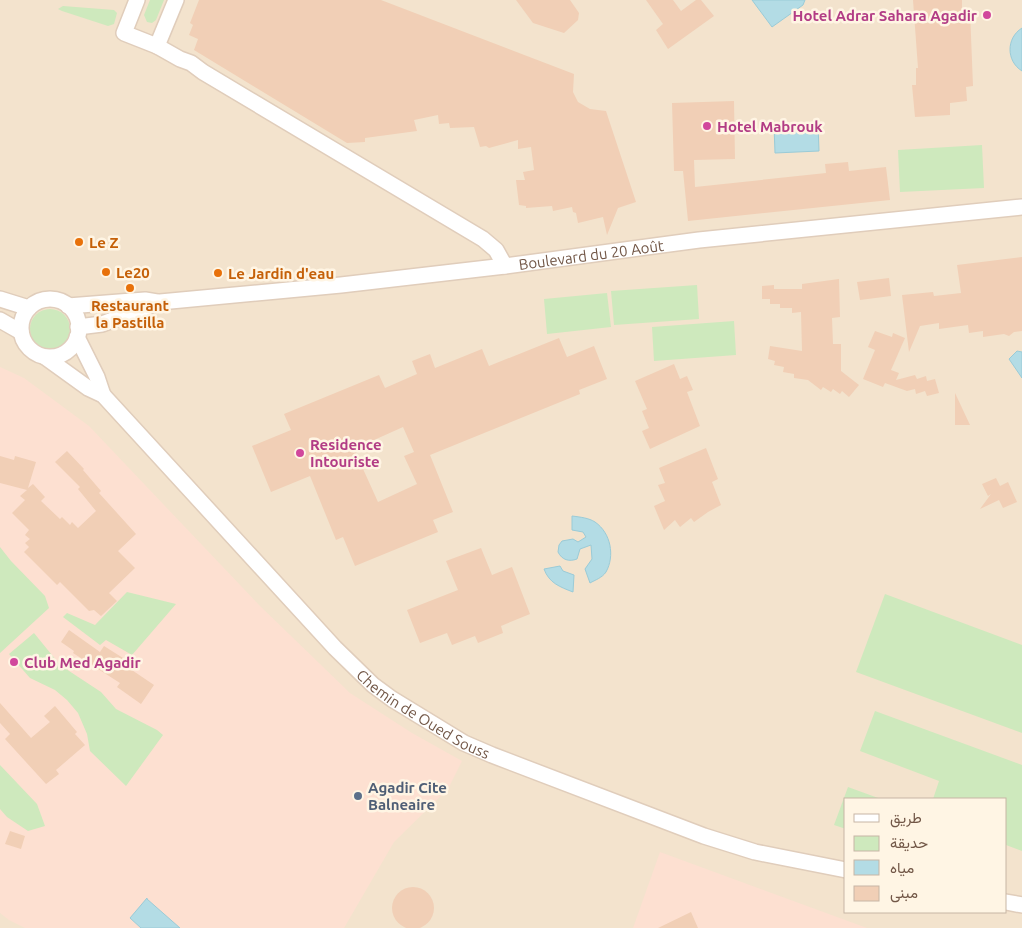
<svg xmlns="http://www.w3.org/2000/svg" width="1022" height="928" viewBox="0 0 1022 928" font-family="Ubuntu,Vazirmatn,sans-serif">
<rect width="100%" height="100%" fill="#fcf1de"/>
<path fill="#f3e3cd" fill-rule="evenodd" d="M 0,0 L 1022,0 L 1022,928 L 0,928 ZM 846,799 L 1006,799 L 1006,912 L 846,912 Z"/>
<g fill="#fde0d1">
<path d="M 0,367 L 24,378 L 89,426 L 259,605 L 350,693 L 412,733 L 462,761 L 448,789 L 394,842 L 344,928 L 25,928 L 9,920 L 0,913 Z"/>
<path d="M 660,852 L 867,928 L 633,928 Z"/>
</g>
<g fill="#cee9bd">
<path d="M 150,0 L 164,0 L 156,20 L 152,23 L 147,22 L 144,15 Z"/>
<path d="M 63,6 L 114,10 L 117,13 L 114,24 L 108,26 L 62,11 L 58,9 Z"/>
<path d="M 982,145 L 984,188 L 900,192 L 898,150 Z"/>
<path d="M 697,285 L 699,319 L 614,325 L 611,291 Z"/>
<path d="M 607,293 L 611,327 L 547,334 L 544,299 Z"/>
<circle cx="50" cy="329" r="20"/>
<path d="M 734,321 L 736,355 L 654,361 L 652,327 Z"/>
<path d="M 0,547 L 11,561 L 45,596 L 49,608 L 0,653 Z"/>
<path d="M 127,592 L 176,604 L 132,655 L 106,640 L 100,645 L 63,617 L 67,613 L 95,625 Z"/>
<path d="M 885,594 L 1022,645 L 1022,733 L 856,672 Z"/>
<path d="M 34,633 L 60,665 L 101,692 L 116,709 L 157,730 L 163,735 L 126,786 L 90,751 L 87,734 L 78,713 L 67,700 L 55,690 L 30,678 L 9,654 Z"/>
<path d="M 875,711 L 1022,765 L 1022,851 L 1006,845 L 1006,799 L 933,799 L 939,781 L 860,751 Z"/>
<path d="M 0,765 L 37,804 L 45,826 L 28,831 L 7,817 L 0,809 Z"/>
<path d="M 848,787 L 881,799 L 846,799 L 846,829 L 834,825 Z"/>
</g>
<g fill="#b3dce5" stroke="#9acbd7">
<path d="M 752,0 L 805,0 L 803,5 L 772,27 Z"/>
<path d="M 1022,28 L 1022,71 C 1006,61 1006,38 1022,28 Z"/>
<path d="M 818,123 L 819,151 L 775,153 L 774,125 Z"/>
<path d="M 1017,351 L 1022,352 L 1022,378 L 1009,359 Z"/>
<path d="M 572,516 C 580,517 589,518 595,522 C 611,533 615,556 606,572 C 602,578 595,580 590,583 L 585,569 L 592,559 L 591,545 L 580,549 L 577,559 C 569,562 562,560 558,552 L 559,545 L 562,541 L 573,539 L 578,542 L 586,537 L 583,532 L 572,530 Z"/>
<path d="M 560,566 L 563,571 L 574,575 L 573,592 C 560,587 549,583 544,569 Z"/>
<path d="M 147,898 L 147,899 L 180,928 L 141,928 L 130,918 Z"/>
</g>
<g fill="#f1cfb6" fill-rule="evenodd">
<path d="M 199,0 L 381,0 L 574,74 L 573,92 L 578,102 L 590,109 L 606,111 L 636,202 L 618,208 L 607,235 L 603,217 L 578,223 L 576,213 L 573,212 L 572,207 L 553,211 L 552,206 L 526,208 L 526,206 L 519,205 L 516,180 L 525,180 L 523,172 L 534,170 L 531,147 L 518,149 L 518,140 L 489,148 L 486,146 L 480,147 L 474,127 L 450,128 L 449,123 L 439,124 L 438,115 L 414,120 L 417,131 L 365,138 L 365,142 L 347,143 L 194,50 L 198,39 L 189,35 L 193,25 L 190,23 Z"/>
<path d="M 516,0 L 570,0 L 579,13 L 578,20 L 564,33 L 533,23 Z"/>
<path d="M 646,0 L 673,0 L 681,11 L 696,0 L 701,0 L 714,16 L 668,49 L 656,30 L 663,24 Z"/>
<path d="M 913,0 L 962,0 L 962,11 L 970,11 L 973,86 L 966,87 L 967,101 L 950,103 L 950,115 L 915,117 L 912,85 L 916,85 L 916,68 L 918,68 Z"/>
<path d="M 734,101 L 735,159 L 694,160 L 695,187 L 826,173 L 825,164 L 848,162 L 849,171 L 886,167 L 890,200 L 688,221 L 683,171 L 674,171 L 672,103 Z"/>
<path d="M 1022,257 L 1022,331 L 1014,332 L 1009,336 L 1004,334 L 983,337 L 983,331 L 969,333 L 968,325 L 939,329 L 939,323 L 920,326 L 909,352 L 902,295 L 933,292 L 934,296 L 961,293 L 957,265 Z"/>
<path d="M 889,278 L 891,296 L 860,300 L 857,282 Z"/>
<path d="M 839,279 L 840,317 L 832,318 L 833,344 L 841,344 L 841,371 L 859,385 L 849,397 L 842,391 L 840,394 L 833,389 L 831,392 L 823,387 L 821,390 L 808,380 L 794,378 L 794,374 L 783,372 L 784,367 L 774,365 L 775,361 L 768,359 L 770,346 L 802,351 L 801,312 L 792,313 L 792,308 L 780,308 L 780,304 L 770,304 L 770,299 L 762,299 L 762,286 L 774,285 L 774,289 L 802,289 L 802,284 Z"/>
<path d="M 875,331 L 892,337 L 893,333 L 905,338 L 891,370 L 899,373 L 896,380 L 915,375 L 917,379 L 926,376 L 927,381 L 935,379 L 939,393 L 927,396 L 925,391 L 916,394 L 915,389 L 907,391 L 885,383 L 883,387 L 863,379 L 875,350 L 868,347 Z"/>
<path d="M 559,338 L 567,357 L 594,346 L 607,379 L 579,390 L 580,394 L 430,455 L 453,512 L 433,520 L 438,532 L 355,566 L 343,537 L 336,540 L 310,476 L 271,492 L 252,446 L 291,430 L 284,414 L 379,375 L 385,388 L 417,374 L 412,361 L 430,354 L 435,368 L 482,349 L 489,366 ZM 403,427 L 414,452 L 404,456 L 417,484 L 378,502 L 354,449 Z"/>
<path d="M 674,364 L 680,379 L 687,376 L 693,390 L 687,392 L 700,426 L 650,449 L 642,431 L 649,428 L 642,411 L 647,409 L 635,381 Z"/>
<path d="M 955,393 L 970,425 L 955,425 Z"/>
<path d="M 706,448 L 718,479 L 712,482 L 721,505 L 708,512 L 694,522 L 691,518 L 680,527 L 675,520 L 664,530 L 654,506 L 665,501 L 658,485 L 665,483 L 659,468 Z"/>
<path d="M 67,451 L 84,469 L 83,470 L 101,491 L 99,493 L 136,534 L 118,551 L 135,568 L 109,593 L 117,601 L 101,616 L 94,610 L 89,611 L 60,582 L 57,585 L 24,552 L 29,547 L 25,543 L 30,539 L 25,535 L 29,530 L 12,513 L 25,500 L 20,496 L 27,490 L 0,483 L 0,456 L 14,460 L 15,456 L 36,462 L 28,488 L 33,484 L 45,497 L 41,501 L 60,519 L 62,517 L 70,525 L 72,522 L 78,528 L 96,511 L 78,489 L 80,487 L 55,462 Z"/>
<path d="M 996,478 L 1000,486 L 1008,482 L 1017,502 L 1003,508 L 999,500 L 980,509 L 991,494 L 988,496 L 982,484 Z"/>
<path d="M 481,548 L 492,575 L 512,567 L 530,614 L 501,626 L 503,633 L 478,643 L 475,636 L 452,645 L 447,633 L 420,643 L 407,610 L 458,590 L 446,561 Z"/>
<path d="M 69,630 L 100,652 L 104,646 L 123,658 L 120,662 L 154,685 L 141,704 L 117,687 L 120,683 L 73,653 L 74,651 L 61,642 Z"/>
<path d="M 0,703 L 31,738 L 50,722 L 44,716 L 55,706 L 77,732 L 75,734 L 85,745 L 56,770 L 59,774 L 46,784 L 5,739 L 10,734 L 0,723 Z"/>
<path d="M 10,831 L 25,836 L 21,849 L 5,844 Z"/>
<circle cx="413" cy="908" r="21"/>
<path d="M 691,912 L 698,928 L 658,928 Z"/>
</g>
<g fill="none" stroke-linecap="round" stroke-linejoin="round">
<g stroke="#e0cdbb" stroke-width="18">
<g id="minor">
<path d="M 137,0 L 124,33 L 157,46 L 180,59 L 191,63 L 203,72 L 483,239 L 496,250 L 505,266"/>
<path d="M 157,46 L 176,0"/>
<path d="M 0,299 L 29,308"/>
<circle cx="50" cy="328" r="29"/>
<path d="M 68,306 L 145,300 L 157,302"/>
<path d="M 0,320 L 21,332"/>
<path id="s1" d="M 78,327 L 102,324 L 160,302 L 341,285 L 505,266 L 699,240 L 1022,207"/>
<path d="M 77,337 L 97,377 L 103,395"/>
<path id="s2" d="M 45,357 L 88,388 L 103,395 L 335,648 L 373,685 L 392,699 L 464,743 L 492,755 L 704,836 L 755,852 L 846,870"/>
<path d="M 1006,902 L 1022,905"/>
</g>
</g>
<use href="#minor" stroke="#fff" stroke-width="15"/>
</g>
<g fill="#d1479c" stroke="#fff5e4" stroke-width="2">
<circle cx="987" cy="15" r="5"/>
<circle cx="707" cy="126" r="5"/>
<circle cx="300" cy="453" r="5"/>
<circle cx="14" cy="662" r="5"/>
</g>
<g fill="#e8710a" stroke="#fff5e4" stroke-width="2">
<circle cx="79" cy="242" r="5"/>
<circle cx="106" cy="272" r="5"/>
<circle cx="218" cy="273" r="5"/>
<circle cx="130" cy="288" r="5"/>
</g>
<circle fill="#5c6f8a" stroke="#fff5e4" stroke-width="2" cx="358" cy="796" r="5"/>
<g text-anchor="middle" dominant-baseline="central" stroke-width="5" stroke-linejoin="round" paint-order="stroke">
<g font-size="15" font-weight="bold" fill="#b23c85" stroke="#fff5e4" text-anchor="start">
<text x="977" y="15" text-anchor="end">Hotel Adrar Sahara Agadir</text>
<text x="717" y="126">Hotel Mabrouk</text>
<text x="310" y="444">Residence<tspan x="310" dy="17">Intouriste</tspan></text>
<text x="24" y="662">Club Med Agadir</text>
</g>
<g font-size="15" font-weight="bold" fill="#c56008" stroke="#fff5e4" text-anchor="start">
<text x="89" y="242">Le Z</text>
<text x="116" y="272">Le20</text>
<text x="228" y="273">Le Jardin d'eau</text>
<text x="130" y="305" text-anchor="middle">Restaurant<tspan x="130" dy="17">la Pastilla</tspan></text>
</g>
<g font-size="15" fill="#725747" stroke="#fff5e4">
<text stroke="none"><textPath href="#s1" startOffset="520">Boulevard du 20 Août</textPath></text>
<text stroke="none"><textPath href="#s2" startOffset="524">Chemin de Oued Souss</textPath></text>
</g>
<g font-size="15" font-weight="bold" fill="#4e5e75" stroke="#fff5e4" text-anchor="start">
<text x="368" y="787">Agadir Cite<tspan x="368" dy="17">Balneaire</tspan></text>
</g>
</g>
<rect x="844" y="798" width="162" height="115" fill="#fff5e4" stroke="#c7b6a5"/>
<rect x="854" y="814" width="25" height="8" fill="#ffffff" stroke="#c7b6a5"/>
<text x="890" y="823" font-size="15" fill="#725747">طريق</text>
<rect x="854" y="836" width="25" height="15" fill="#cee9bd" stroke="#c7b6a5"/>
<text x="890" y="848" font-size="15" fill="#725747">حديقة</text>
<rect x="854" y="860" width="25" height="15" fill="#b3dce5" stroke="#c7b6a5"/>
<text x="890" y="873" font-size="15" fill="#725747">مياه</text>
<rect x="854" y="886" width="25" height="15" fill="#f1cfb6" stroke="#c7b6a5"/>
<text x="890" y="898" font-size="15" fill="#725747">مبنى</text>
</svg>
